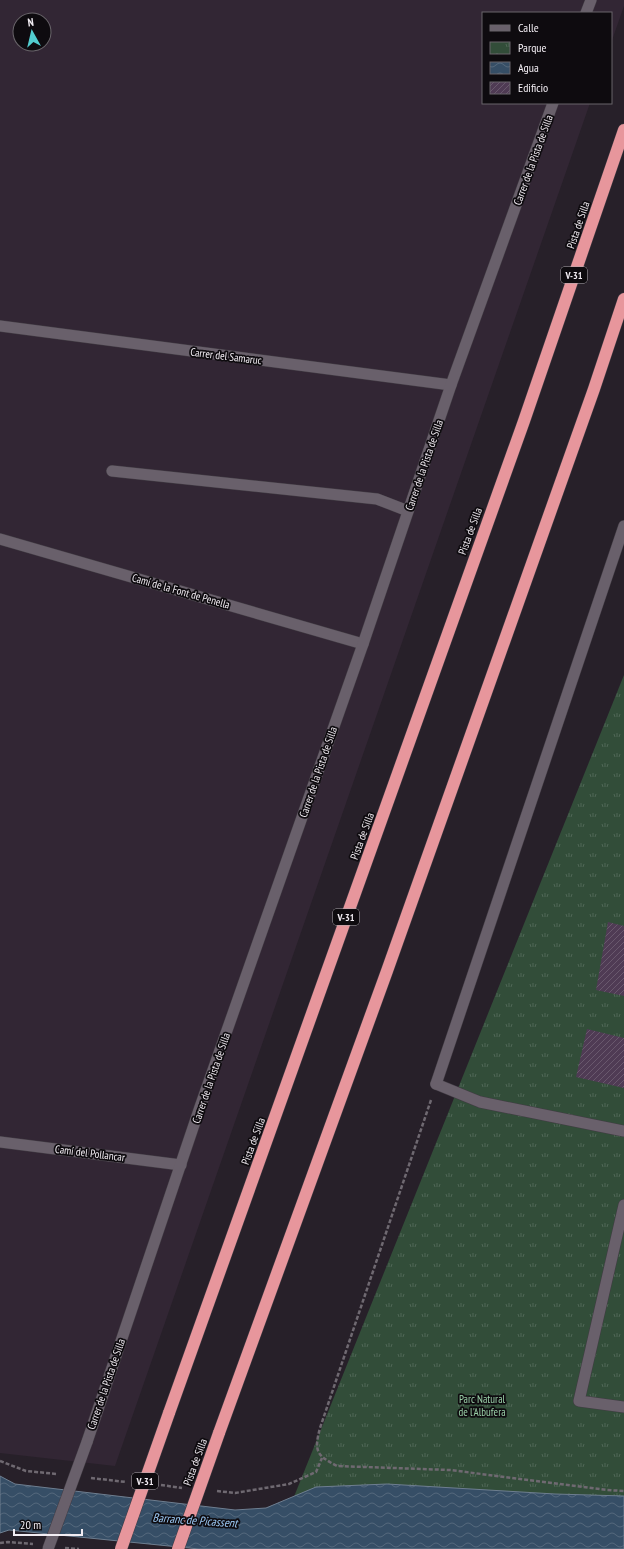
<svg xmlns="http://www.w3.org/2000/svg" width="624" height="1549" viewBox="0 0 624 1549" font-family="'PT Sans Narrow',sans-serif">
<defs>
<pattern id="park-tufts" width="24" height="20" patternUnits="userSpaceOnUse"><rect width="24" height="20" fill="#324d39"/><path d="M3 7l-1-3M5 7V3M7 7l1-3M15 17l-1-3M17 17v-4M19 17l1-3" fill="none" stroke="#506756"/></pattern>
<pattern id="water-waves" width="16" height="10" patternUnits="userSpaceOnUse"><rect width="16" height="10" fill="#364e66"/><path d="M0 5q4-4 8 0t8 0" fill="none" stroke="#54687c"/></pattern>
<pattern id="building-hatch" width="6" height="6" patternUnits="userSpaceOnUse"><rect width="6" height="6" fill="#4f3b54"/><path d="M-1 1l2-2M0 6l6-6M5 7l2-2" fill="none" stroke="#69586d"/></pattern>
</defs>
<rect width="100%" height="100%" fill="#272029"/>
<path fill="#322634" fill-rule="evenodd" d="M 0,0 L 624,0 L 624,6 L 611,43 L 611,13 L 483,13 L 483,103 L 590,103 L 115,1466 L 0,1453 ZM 20,20 L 44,20 L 44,44 L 20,44 Z"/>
<path fill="url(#park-tufts)" d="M 624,675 L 624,1549 L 273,1549 Z"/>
<path fill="url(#water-waves)" stroke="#6e7e90" d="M 0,1476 L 15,1484 L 235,1510 L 266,1508 L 316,1487 L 387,1484 L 555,1494 L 624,1496 L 624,1549 L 199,1549 L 9,1530 L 0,1533 Z"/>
<g fill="url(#building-hatch)">
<path d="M 608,922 L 624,926 L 624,996 L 596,990 Z"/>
<path d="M 587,1029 L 624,1038 L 624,1088 L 576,1077 Z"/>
</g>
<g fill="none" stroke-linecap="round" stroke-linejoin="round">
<g stroke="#423c44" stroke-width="12">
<g id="service">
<path d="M 112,471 L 377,499 L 408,511"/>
<path d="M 436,1084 L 480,1102 L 624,1131"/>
<path d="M 624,1205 L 579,1401 L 624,1407"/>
</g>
</g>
<g stroke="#423c44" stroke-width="12">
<g id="minor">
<path d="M 0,326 L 451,385"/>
<path d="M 0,539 L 363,644"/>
<path d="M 436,1084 L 624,526"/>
<path d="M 0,1142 L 181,1165"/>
</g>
</g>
<g stroke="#423c44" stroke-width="12">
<g id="tertiary">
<path d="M 586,13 L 591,0"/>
<path d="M 87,1442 L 200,1107 L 363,644 L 451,385 L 553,103"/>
</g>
</g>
<g stroke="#423c44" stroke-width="13">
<g id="motorway">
<path d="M 169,1413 L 524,421 L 624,130"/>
<path d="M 219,1433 L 387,971 L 594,389 L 624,299"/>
</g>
</g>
<g stroke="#6f6971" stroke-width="2.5" stroke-dasharray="4 2" stroke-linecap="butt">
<path d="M 431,1100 L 320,1428 C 314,1451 316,1455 337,1466 L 450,1470 L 607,1490 L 624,1491"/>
<path d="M 0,1461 L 26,1471 L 57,1474"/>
<path d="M 91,1478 L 126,1482"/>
<path d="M 161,1485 L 182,1488"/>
<path d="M 217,1491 L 235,1493 L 289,1484 L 316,1472 L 322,1458"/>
<path d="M 0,1543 L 8,1542 L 33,1544"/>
<path d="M 65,1548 L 79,1549"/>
</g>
<use href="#service" stroke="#69606b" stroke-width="11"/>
<use href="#minor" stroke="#69606b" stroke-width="11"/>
<use href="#tertiary" stroke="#69606b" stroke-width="11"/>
<use href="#motorway" stroke="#e7969c" stroke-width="12"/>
<g stroke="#423c44" stroke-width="12" stroke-linecap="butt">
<path id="tertiary-bridge" d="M 48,1549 L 87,1442"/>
</g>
<g stroke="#423c44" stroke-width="13" stroke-linecap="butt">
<g id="motorway-bridge">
<path d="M 121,1549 L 169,1413"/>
<path d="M 178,1549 L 219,1433"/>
</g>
</g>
<use href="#tertiary-bridge" stroke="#69606b" stroke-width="11"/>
<use href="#motorway-bridge" stroke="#e7969c" stroke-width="12"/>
</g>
<g text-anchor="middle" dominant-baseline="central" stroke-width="3.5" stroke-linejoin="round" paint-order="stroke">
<g fill="#0e0b0f" stroke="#aea9af" stroke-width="1">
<rect x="561" y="267" width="26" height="16" rx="3"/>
<rect x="333" y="909" width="26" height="16" rx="3"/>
<rect x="132" y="1473" width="26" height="16" rx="3"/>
</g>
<g font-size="10" font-weight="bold" fill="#f2edf3">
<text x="574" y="275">V-31</text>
<text x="346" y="917">V-31</text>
<text x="145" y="1481">V-31</text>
</g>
<g font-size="11" fill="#f2edf3" stroke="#0e0b0f">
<text transform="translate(533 160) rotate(-70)">Carrer de la Pista de Silla</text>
<text transform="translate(578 225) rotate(-71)">Pista de Silla</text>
<text transform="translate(226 356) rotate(7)">Carrer del Samaruc</text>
<text transform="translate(424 465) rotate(-71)">Carrer de la Pista de Silla</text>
<text transform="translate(470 531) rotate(-70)">Pista de Silla</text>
<text transform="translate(181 591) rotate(16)">Camí de la Font de Penella</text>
<text transform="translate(318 772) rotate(-71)">Carrer de la Pista de Silla</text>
<text transform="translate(362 836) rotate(-70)">Pista de Silla</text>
<text transform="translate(211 1078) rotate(-71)">Carrer de la Pista de Silla</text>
<text transform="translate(253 1141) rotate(-70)">Pista de Silla</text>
<text transform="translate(90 1153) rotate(7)">Camí del Pollancar</text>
<text transform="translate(106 1384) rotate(-71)">Carrer de la Pista de Silla</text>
<text transform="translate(195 1462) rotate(-70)">Pista de Silla</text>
</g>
<g font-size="11" fill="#9bd1a9" stroke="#0e0b0f">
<text x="482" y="1399">Parc Natural<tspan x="482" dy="13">de l'Albufera</tspan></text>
</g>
<g font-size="12" font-style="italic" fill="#9dcbf7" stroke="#0e0b0f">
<text transform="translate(195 1520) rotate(4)">Barranc de Picassent</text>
</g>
</g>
<rect x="482" y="12" width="130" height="92" fill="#0e0b0f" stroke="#69656a"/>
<rect x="490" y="25" width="20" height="6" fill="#69606b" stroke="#69656a"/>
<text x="518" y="32" font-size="12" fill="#f2edf3">Calle</text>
<rect x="490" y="42" width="20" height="12" fill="url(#park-tufts)" stroke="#69656a"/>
<text x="518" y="52" font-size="12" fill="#f2edf3">Parque</text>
<rect x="490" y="62" width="20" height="12" fill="url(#water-waves)" stroke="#69656a"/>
<text x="518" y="72" font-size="12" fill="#f2edf3">Agua</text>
<rect x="490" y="82" width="20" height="12" fill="url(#building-hatch)" stroke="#69656a"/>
<text x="518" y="92" font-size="12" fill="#f2edf3">Edificio</text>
<g transform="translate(32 32) rotate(352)"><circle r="19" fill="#0e0b0f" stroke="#69656a"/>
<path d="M0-3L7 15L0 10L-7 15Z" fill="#52cdcf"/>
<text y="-6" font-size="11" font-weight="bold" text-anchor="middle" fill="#f2edf3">N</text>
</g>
<path d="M14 1529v6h68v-6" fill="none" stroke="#f2edf3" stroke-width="2"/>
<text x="20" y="1529" font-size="12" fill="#f2edf3" stroke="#0e0b0f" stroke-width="3" paint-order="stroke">20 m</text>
</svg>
